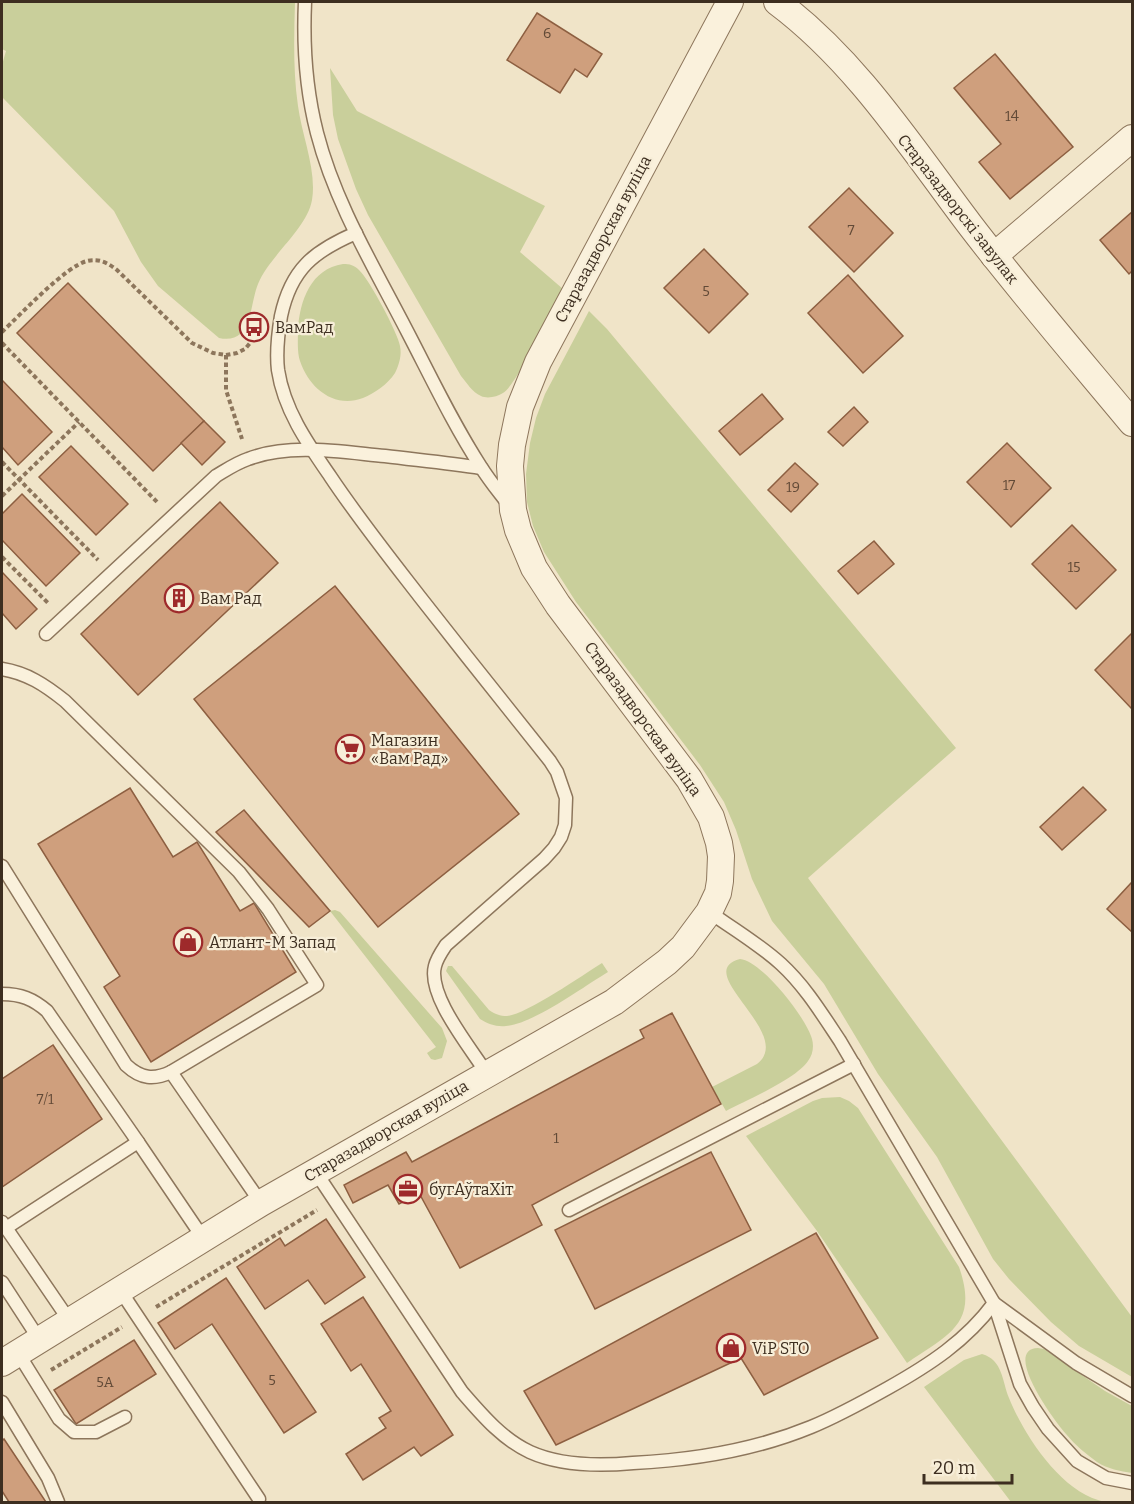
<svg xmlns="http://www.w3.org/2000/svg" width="1134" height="1504" viewBox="0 0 1134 1504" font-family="Bitter,serif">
<rect width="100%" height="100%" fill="#f0e4c8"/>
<g fill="#c9cf9b">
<path d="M 2,2 L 295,2 C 294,36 293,72 298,106 C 302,136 317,171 312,200 C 307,229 270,255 258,284 C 249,306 253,345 219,338 L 158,286 L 141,262 L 114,211 L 2,97 L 2,65 L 6,51 L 2,49 Z"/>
<path d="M 330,68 L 357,111 L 545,206 L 520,252 L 563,289 C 554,307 516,386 503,393 C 497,397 487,399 481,396 C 472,392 467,383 461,376 L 368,215 L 356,189 L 338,139 L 333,115 Z"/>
<path d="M 343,264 C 350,264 354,265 359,270 C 369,279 398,333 400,346 C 402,355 399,365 395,373 C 388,384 375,393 363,398 C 334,409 309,388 300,361 C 297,352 298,340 298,329 C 300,300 311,269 343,264 Z"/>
<path d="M 589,311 L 607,329 L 956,748 L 808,878 L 1132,1317 L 1132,1377 L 1079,1346 L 1051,1322 L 1009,1279 L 993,1259 L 937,1157 L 878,1074 L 824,984 L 772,921 L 752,879 L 736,830 L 724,802 L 700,765 L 576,602 L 544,552 L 533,526 L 527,502 L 526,474 L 530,443 L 536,418 L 545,394 Z"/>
<path d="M 335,910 L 340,912 L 442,1028 L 447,1041 L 442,1058 L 435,1060 L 431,1059 L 427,1053 L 436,1047 L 330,911 Z"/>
<path d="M 740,959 C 762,961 807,1019 812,1039 C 814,1046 813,1055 808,1061 C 796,1079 747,1100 726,1111 L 712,1087 L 757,1064 C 796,1034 690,972 740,959 Z"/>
<path d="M 602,963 L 608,972 C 583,987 533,1024 506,1026 C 496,1027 488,1024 480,1019 L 446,971 L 448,966 L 452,966 L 489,1010 C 495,1014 500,1016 507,1016 C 525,1015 583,975 602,963 Z"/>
<path d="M 840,1097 L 849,1101 L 858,1108 L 959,1267 C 979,1324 949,1334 907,1363 L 817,1231 L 746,1136 L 813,1101 L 822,1098 Z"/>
<path d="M 1038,1348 L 1044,1349 L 1105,1391 L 1132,1406 L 1132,1473 C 1120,1471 1108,1469 1097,1462 C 1086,1454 1075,1445 1066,1434 C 1056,1423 1001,1349 1038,1348 Z"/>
<path d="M 982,1354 C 1003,1360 1002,1381 1009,1398 C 1024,1435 1059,1488 1098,1500 C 1103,1502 1110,1502 1116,1502 L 1011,1502 L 924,1387 L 964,1360 Z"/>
</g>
<g fill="#cf9f7d" stroke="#8d5f41" stroke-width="1.5">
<path d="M 537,13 L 602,54 L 587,77 L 575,69 L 560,93 L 507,60 Z"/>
<path d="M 995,54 L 1073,147 L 1010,199 L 979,162 L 1001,144 L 954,88 Z"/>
<path d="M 849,188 L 893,233 L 854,272 L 809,227 Z"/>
<path d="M 1132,212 L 1132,271 L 1129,274 L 1100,240 Z"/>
<path d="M 704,249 L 748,294 L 709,333 L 664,288 Z"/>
<path d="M 848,275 L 903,336 L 863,373 L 808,313 Z"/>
<path d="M 68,283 L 204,421 L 153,471 L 17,333 Z"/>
<path d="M 2,380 L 52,432 L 18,465 L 2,447 Z"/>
<path d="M 762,394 L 783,419 L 740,455 L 719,431 Z"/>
<path d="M 854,407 L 868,422 L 843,446 L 828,432 Z"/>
<path d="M 204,421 L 225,442 L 202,465 L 181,443 Z"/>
<path d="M 1007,443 L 1051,488 L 1011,527 L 967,482 Z"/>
<path d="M 71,446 L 128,504 L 96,535 L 39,477 Z"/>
<path d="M 795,463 L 818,484 L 791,512 L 768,490 Z"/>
<path d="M 22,494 L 80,553 L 46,586 L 2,540 L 2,514 Z"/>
<path d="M 220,502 L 278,563 L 138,695 L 81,634 Z"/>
<path d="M 1072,525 L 1116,570 L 1076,609 L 1032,564 Z"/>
<path d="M 874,541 L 894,564 L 858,594 L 838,571 Z"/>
<path d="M 2,572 L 37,609 L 16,629 L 2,613 Z"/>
<path d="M 335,586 L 519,814 L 378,927 L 194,699 Z"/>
<path d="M 1132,633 L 1132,706 L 1131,708 L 1095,670 Z"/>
<path d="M 1083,787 L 1106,810 L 1062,850 L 1040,827 Z"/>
<path d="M 130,788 L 173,857 L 197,842 L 240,911 L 254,903 L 296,972 L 151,1062 L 104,987 L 120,976 L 38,844 Z"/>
<path d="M 244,810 L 330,911 L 309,927 L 216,832 Z"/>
<path d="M 1132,882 L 1132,932 L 1107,909 Z"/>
<path d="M 672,1013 L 721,1104 L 532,1205 L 542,1225 L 460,1268 L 419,1193 L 399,1204 L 388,1185 L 353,1203 L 344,1185 L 406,1152 L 412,1162 L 644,1038 L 640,1030 Z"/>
<path d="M 53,1045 L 102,1119 L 2,1187 L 2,1079 Z"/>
<path d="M 711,1152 L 751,1230 L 595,1309 L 555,1230 Z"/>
<path d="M 326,1219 L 365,1277 L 325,1304 L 308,1280 L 265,1309 L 237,1267 L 280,1238 L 285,1246 Z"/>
<path d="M 816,1233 L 878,1338 L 764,1395 L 741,1358 L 556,1445 L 524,1391 Z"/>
<path d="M 226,1278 L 316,1412 L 284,1433 L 212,1324 L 175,1349 L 158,1323 Z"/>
<path d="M 363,1297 L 453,1435 L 421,1456 L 414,1447 L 363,1480 L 346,1454 L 386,1428 L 379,1418 L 391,1411 L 361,1364 L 351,1371 L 321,1324 Z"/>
<path d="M 134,1340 L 156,1374 L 76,1424 L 54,1390 Z"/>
<path d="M 4,1439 L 46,1502 L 9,1502 L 2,1491 L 2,1441 Z"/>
</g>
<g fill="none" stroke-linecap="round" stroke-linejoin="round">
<g stroke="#8d765c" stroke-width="15">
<g id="lane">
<path d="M 305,2 C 303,45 306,90 317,133 C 335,203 374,267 407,331 C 431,377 453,424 481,467 C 489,480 499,492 508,504"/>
<path d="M 356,233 C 314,251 291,269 281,316 C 278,334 276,353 278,370 C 284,410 308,444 330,476 C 358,518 389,557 420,597 C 463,652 506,706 550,761 L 557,772 L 566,798 L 565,825 L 561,837 L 554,848 L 544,859 L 446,945 C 442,951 437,958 435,966 C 427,996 471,1048 487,1074"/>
<path d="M 46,634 L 216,476 C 226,470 236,463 248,459 C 290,443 341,452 385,456 C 417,460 449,463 481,468"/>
<path d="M 2,669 C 27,673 45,685 65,701 L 239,872 L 268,909 L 317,985 L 171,1072 L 261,1203"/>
<path d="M 2,866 L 126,1065 C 141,1079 154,1080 171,1072"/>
<path d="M 709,912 C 734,929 759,944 781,964 C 805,986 822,1014 840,1041 L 994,1303 L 1020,1384 L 1033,1407 L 1048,1429 L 1077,1461 L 1106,1478 L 1132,1483"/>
<path d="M 2,994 C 21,994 33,999 47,1011 L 138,1142"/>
<path d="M 315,1171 L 462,1392 C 482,1415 502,1439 530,1452 C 561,1466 600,1466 633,1463 C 694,1460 755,1450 811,1427 C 838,1416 863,1402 888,1388 C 929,1365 966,1341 994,1303 L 1076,1363 L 1132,1396"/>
<path d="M 569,1210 L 854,1064"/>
<path d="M 2,1222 L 69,1320"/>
<path d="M 6,1228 L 138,1142 L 203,1238"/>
<path d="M 2,1282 L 39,1339"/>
<path d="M 120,1290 L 259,1499"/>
<path d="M 18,1353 L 59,1419 L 74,1432 L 96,1432 L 125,1417"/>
<path d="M 2,1402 L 48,1478 L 58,1502"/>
</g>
</g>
<g stroke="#8d765c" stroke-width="28">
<g id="street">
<path d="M 777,2 C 856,61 911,147 970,225 C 1022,293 1078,358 1132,423"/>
<path d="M 994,256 L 1132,138"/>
<path d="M 2,1363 L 261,1203 L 614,1002 L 667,962 L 683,947 L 709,912 L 718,893 L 720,881 L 721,856 L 719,843 L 711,817 L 689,779 L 558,605 L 534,568 L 518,530 L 513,510 L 510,466 L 512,445 L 520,407 L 538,362 L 730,2"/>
</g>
</g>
<g stroke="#8d765c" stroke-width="4" stroke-dasharray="4.5 3" stroke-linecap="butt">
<path d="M 2,332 C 20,315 66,266 87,261 C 99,258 108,263 117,270 L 192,343 L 213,353 L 226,355 L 237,353 L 245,349 L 251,342 L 254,327 L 260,327"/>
<path d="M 2,343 L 158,503"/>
<path d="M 226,355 L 226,390 L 242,439"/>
<path d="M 2,462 L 98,560"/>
<path d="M 2,496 L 79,422"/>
<path d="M 2,557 L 48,603"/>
<path d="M 156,1307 L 317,1210"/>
<path d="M 51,1370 L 122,1327"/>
</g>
<use href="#lane" stroke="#faf1dc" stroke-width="12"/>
<use href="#street" stroke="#faf1dc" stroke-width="26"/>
</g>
<defs>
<g id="bus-ring" transform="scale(1.5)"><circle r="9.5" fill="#f7eed8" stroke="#9e2a2b" stroke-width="1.5"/><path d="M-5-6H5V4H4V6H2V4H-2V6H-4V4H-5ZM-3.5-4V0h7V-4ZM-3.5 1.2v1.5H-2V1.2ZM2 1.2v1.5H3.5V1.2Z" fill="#9e2a2b"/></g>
<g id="building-ring" transform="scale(1.5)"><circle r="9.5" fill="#f7eed8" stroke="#9e2a2b" stroke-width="1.5"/><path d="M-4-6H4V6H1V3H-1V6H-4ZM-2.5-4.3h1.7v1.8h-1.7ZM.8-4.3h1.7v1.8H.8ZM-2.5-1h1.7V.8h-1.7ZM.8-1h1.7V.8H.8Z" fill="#9e2a2b"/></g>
<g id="supermarket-ring" transform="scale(1.5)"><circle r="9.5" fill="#f7eed8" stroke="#9e2a2b" stroke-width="1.5"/><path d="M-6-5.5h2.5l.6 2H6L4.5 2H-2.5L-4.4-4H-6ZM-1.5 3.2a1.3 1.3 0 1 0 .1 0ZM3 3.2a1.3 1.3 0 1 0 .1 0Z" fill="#9e2a2b"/></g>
<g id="shop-ring" transform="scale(1.5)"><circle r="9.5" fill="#f7eed8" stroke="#9e2a2b" stroke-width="1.5"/><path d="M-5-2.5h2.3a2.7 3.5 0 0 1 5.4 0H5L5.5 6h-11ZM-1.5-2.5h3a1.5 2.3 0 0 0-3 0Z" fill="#9e2a2b"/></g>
<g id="office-ring" transform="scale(1.5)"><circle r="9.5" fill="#f7eed8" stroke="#9e2a2b" stroke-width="1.5"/><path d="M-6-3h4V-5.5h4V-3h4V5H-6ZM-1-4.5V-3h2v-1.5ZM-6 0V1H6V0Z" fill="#9e2a2b"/></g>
</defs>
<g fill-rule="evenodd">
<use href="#bus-ring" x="254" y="327"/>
<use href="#building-ring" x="179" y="598"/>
<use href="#supermarket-ring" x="350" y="749"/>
<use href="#shop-ring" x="188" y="942"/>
<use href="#office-ring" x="408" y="1189"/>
<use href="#shop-ring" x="731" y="1348"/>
</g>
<g text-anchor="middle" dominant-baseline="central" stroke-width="4.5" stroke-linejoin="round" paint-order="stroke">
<g font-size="14" fill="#624a37">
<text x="547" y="33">6</text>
<text x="1012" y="116">14</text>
<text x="851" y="230">7</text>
<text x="706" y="291">5</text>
<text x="1009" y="485">17</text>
<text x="793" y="487">19</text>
<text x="1074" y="567">15</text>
<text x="45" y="1099">7/1</text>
<text x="556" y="1138">1</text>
<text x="272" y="1380">5</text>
<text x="105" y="1382">5А</text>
</g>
<g font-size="16" fill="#3d2e20" stroke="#f7eed8">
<text transform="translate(958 209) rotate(52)">Старазадворскі завулак</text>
<text transform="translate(603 239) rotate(-62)">Старазадворская вуліца</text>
<text transform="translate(643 719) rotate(54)">Старазадворская вуліца</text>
<text transform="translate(386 1131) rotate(-30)">Старазадворская вуліца</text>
</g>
<g font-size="16" fill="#3d2e20" stroke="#f7eed8" text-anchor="start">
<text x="275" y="327">ВамРад</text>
<text x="200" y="598">Вам Рад</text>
<text x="371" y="740">Магазин<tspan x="371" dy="18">«Вам Рад»</tspan></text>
<text x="209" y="942">Атлант-М Запад</text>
<text x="429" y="1189">бугАўтаХіт</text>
<text x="752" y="1348">ViP STO</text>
</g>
</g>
<rect width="1134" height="1504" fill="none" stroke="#3d2e20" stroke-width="6"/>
<path d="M924 1474v9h88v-9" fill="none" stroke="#3d2e20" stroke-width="3"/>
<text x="933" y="1474" font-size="18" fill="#3d2e20" stroke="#f7eed8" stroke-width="4.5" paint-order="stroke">20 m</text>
</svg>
